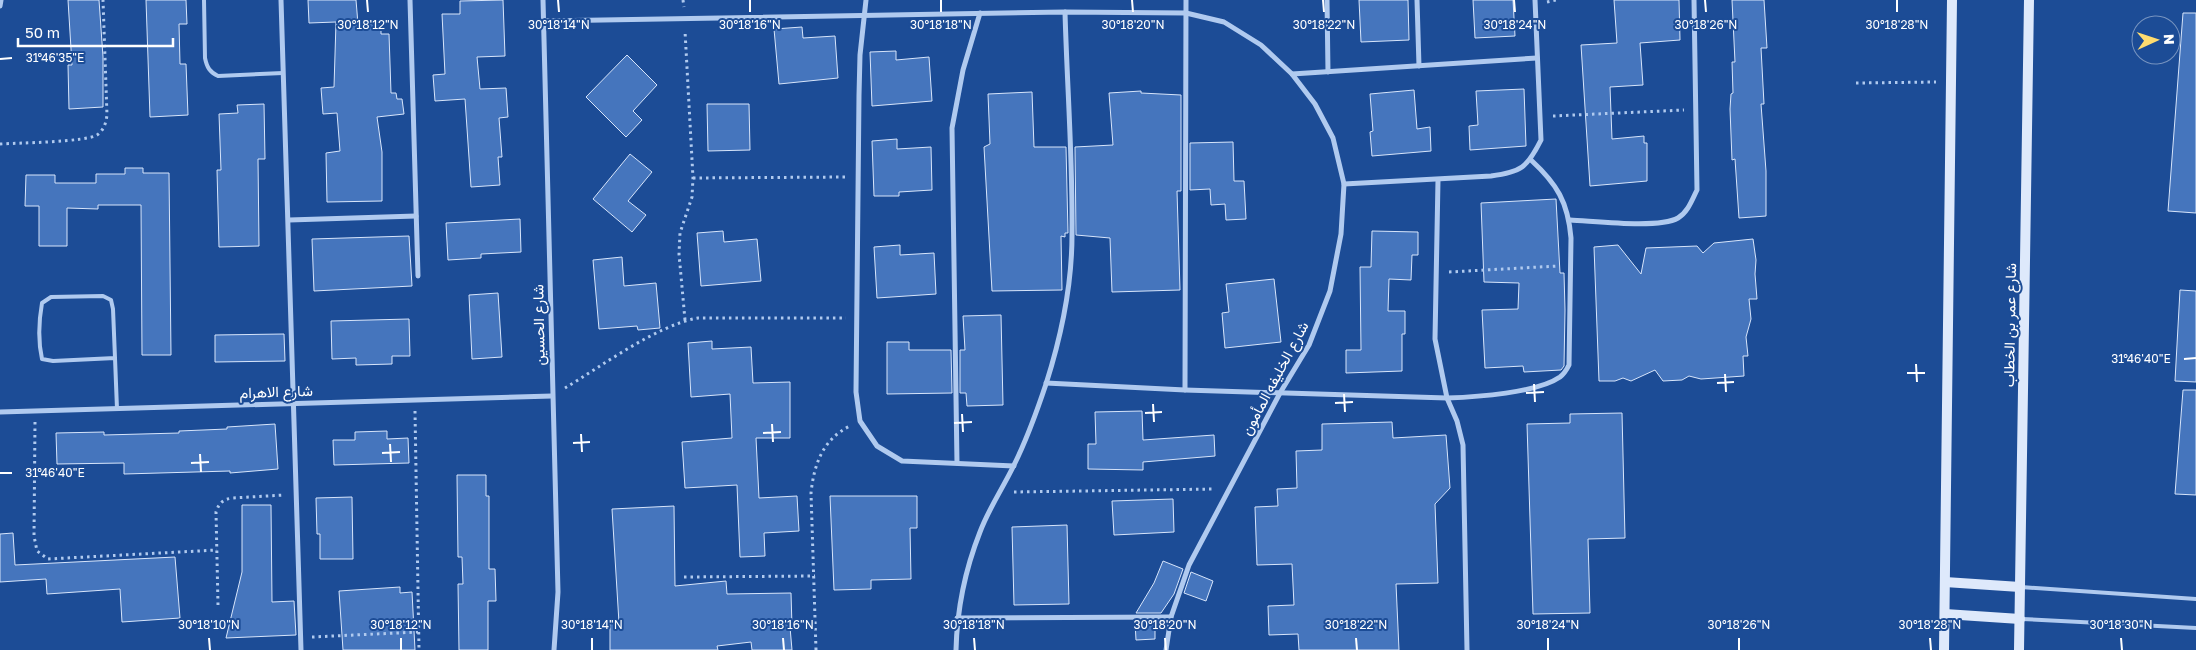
<svg xmlns="http://www.w3.org/2000/svg" width="2196" height="650" viewBox="0 0 2196 650" font-family="'Golos Text',Vazirmatn,sans-serif">
<rect width="100%" height="100%" fill="#1c4c96"/>
<g fill="#4575bd" stroke="#d7e5fb">
<path d="M 68,0 L 99,0 L 103,57 L 103,107 L 69,109 L 68,65 L 72,65 Z"/>
<path d="M 146,0 L 186,0 L 187,24 L 179,24 L 180,64 L 186,64 L 188,115 L 150,117 Z"/>
<path d="M 308,0 L 356,0 L 358,24 L 381,24 L 381,34 L 389,34 L 391,93 L 396,93 L 397,99 L 402,99 L 404,114 L 377,117 L 382,152 L 382,201 L 327,202 L 326,153 L 340,151 L 337,113 L 323,114 L 321,88 L 334,87 L 336,22 L 309,23 Z"/>
<path d="M 503,0 L 505,56 L 477,57 L 480,89 L 506,88 L 508,117 L 499,118 L 502,157 L 498,157 L 500,185 L 471,187 L 465,99 L 435,101 L 433,75 L 445,74 L 442,14 L 460,14 L 460,1 Z"/>
<path d="M 1359,0 L 1408,0 L 1409,40 L 1361,42 Z"/>
<path d="M 1473,0 L 1513,0 L 1515,36 L 1475,38 Z"/>
<path d="M 1614,0 L 1679,0 L 1680,40 L 1640,43 L 1643,85 L 1610,87 L 1612,139 L 1644,136 L 1644,143 L 1647,143 L 1647,181 L 1590,186 L 1581,45 L 1617,43 Z"/>
<path d="M 1732,0 L 1764,0 L 1767,48 L 1761,48 L 1764,104 L 1761,104 L 1766,171 L 1766,216 L 1739,218 L 1735,159 L 1732,160 L 1730,109 L 1731,94 L 1733,93 L 1732,62 L 1735,62 Z"/>
<path d="M 2183,13 L 2196,13 L 2196,213 L 2168,211 Z"/>
<path d="M 802,27 L 803,38 L 835,36 L 838,78 L 779,84 L 774,29 Z"/>
<path d="M 896,51 L 896,60 L 929,57 L 932,101 L 872,106 L 870,52 Z"/>
<path d="M 627,55 L 657,85 L 633,111 L 642,120 L 626,137 L 586,97 Z"/>
<path d="M 1524,89 L 1526,146 L 1470,150 L 1469,126 L 1478,125 L 1476,91 Z"/>
<path d="M 1414,90 L 1417,129 L 1430,127 L 1431,151 L 1372,156 L 1370,132 L 1373,131 L 1370,94 Z"/>
<path d="M 1141,91 L 1141,93 L 1181,95 L 1181,191 L 1177,191 L 1180,290 L 1112,292 L 1110,238 L 1076,235 L 1075,147 L 1113,145 L 1109,93 Z"/>
<path d="M 1032,92 L 1034,147 L 1066,147 L 1068,233 L 1065,233 L 1065,237 L 1061,236 L 1062,290 L 992,291 L 984,147 L 990,144 L 988,94 Z"/>
<path d="M 264,104 L 265,159 L 258,159 L 259,246 L 219,247 L 217,170 L 221,170 L 219,114 L 238,113 L 237,105 Z"/>
<path d="M 707,104 L 749,104 L 750,150 L 708,151 Z"/>
<path d="M 897,139 L 897,149 L 931,147 L 932,190 L 899,192 L 899,196 L 874,196 L 872,141 Z"/>
<path d="M 1233,142 L 1234,181 L 1244,181 L 1246,219 L 1226,220 L 1225,204 L 1211,205 L 1210,189 L 1190,190 L 1190,143 Z"/>
<path d="M 630,154 L 652,172 L 628,201 L 646,215 L 632,232 L 593,199 Z"/>
<path d="M 125,168 L 143,168 L 143,173 L 169,173 L 171,355 L 142,355 L 141,205 L 98,205 L 98,209 L 67,208 L 67,246 L 39,246 L 39,206 L 25,206 L 26,175 L 55,175 L 55,183 L 96,183 L 96,174 L 125,174 Z"/>
<path d="M 1556,199 L 1560,273 L 1564,273 L 1565,310 L 1564,366 L 1561,370 L 1524,372 L 1523,366 L 1485,368 L 1482,310 L 1518,309 L 1519,283 L 1484,282 L 1481,203 Z"/>
<path d="M 520,219 L 521,252 L 481,254 L 481,258 L 448,260 L 446,223 Z"/>
<path d="M 723,231 L 724,242 L 757,239 L 761,281 L 701,286 L 697,233 Z"/>
<path d="M 1372,231 L 1418,232 L 1418,255 L 1412,255 L 1411,280 L 1389,279 L 1388,311 L 1405,311 L 1405,334 L 1402,334 L 1402,371 L 1346,373 L 1346,350 L 1361,350 L 1360,267 L 1371,267 Z"/>
<path d="M 409,236 L 412,286 L 314,291 L 312,239 Z"/>
<path d="M 1753,239 L 1756,260 L 1755,274 L 1757,299 L 1749,299 L 1751,319 L 1746,337 L 1748,356 L 1743,356 L 1744,376 L 1701,379 L 1689,376 L 1682,380 L 1663,381 L 1655,370 L 1631,381 L 1623,378 L 1615,381 L 1599,381 L 1594,247 L 1618,245 L 1641,274 L 1646,248 L 1697,246 L 1703,253 L 1714,243 Z"/>
<path d="M 900,245 L 900,255 L 934,253 L 936,294 L 877,298 L 874,247 Z"/>
<path d="M 622,257 L 624,286 L 656,283 L 660,328 L 638,330 L 637,326 L 599,329 L 593,260 Z"/>
<path d="M 1274,279 L 1281,342 L 1225,348 L 1222,313 L 1229,312 L 1226,284 Z"/>
<path d="M 2180,290 L 2196,291 L 2196,382 L 2175,381 Z"/>
<path d="M 498,293 L 502,357 L 472,359 L 469,295 Z"/>
<path d="M 1001,315 L 1003,405 L 967,406 L 966,393 L 960,393 L 960,350 L 965,350 L 963,316 Z"/>
<path d="M 409,319 L 410,356 L 392,356 L 392,364 L 356,365 L 356,358 L 332,359 L 331,321 Z"/>
<path d="M 284,334 L 285,361 L 215,362 L 215,335 Z"/>
<path d="M 712,341 L 712,349 L 751,347 L 753,383 L 790,382 L 790,438 L 756,438 L 759,498 L 797,496 L 799,531 L 764,533 L 765,556 L 740,557 L 737,485 L 685,488 L 682,442 L 732,438 L 730,394 L 691,397 L 688,343 Z"/>
<path d="M 887,342 L 909,342 L 909,350 L 951,350 L 952,393 L 887,394 Z"/>
<path d="M 2183,390 L 2196,390 L 2196,495 L 2175,494 Z"/>
<path d="M 1142,411 L 1143,440 L 1214,435 L 1215,456 L 1143,462 L 1143,470 L 1088,469 L 1088,444 L 1096,444 L 1095,412 Z"/>
<path d="M 1622,413 L 1625,538 L 1588,539 L 1590,613 L 1533,614 L 1527,424 L 1570,423 L 1570,414 Z"/>
<path d="M 1392,422 L 1393,438 L 1446,435 L 1450,488 L 1435,504 L 1438,583 L 1396,584 L 1399,650 L 1299,650 L 1298,634 L 1269,635 L 1268,606 L 1294,605 L 1292,564 L 1257,565 L 1255,507 L 1278,506 L 1277,489 L 1297,488 L 1296,451 L 1322,450 L 1322,424 Z"/>
<path d="M 275,424 L 278,469 L 230,473 L 230,471 L 124,474 L 124,463 L 57,464 L 56,433 L 104,432 L 104,435 L 179,433 L 179,431 L 227,429 L 227,427 Z"/>
<path d="M 387,431 L 387,439 L 408,438 L 409,463 L 334,465 L 333,440 L 355,440 L 355,432 Z"/>
<path d="M 457,475 L 486,475 L 486,496 L 489,496 L 489,569 L 495,569 L 496,601 L 488,601 L 488,650 L 459,650 L 458,584 L 463,584 L 462,557 L 458,557 Z"/>
<path d="M 830,496 L 917,496 L 917,528 L 910,528 L 911,579 L 871,580 L 871,589 L 834,590 Z"/>
<path d="M 352,497 L 353,559 L 320,559 L 320,534 L 317,534 L 316,498 Z"/>
<path d="M 1173,499 L 1174,532 L 1114,535 L 1112,501 Z"/>
<path d="M 242,505 L 271,505 L 272,602 L 294,601 L 296,635 L 226,638 L 242,572 Z"/>
<path d="M 674,506 L 675,586 L 726,581 L 727,594 L 791,593 L 792,627 L 790,627 L 792,650 L 752,650 L 751,642 L 717,646 L 718,650 L 610,650 L 610,623 L 619,623 L 612,509 Z"/>
<path d="M 1067,525 L 1069,604 L 1014,605 L 1012,527 Z"/>
<path d="M 13,533 L 15,565 L 175,557 L 180,618 L 122,622 L 120,589 L 47,594 L 46,579 L 0,582 L 0,534 Z"/>
<path d="M 1163,561 L 1183,569 L 1174,594 L 1161,613 L 1136,613 L 1154,583 Z"/>
<path d="M 1191,572 L 1213,581 L 1206,601 L 1184,593 Z"/>
<path d="M 400,587 L 400,593 L 412,592 L 415,650 L 343,650 L 339,591 Z"/>
<path d="M 1155,621 L 1155,639 L 1136,640 L 1135,622 Z"/>
</g>
<g fill="none" stroke-linecap="round" stroke-linejoin="round">
<g stroke="#b0caef" stroke-width="3" stroke-dasharray="2.5 4" stroke-linecap="butt">
<path d="M 683,0 L 684,7"/>
<path d="M 1547,2 L 1556,0"/>
<path d="M 1856,83 L 1936,82"/>
<path d="M 1553,116 L 1684,110"/>
<path d="M 0,144 C 17,143 86,142 97,135 C 104,130 106,123 107,115 L 103,0"/>
<path d="M 693,178 L 845,177"/>
<path d="M 1449,272 L 1558,266"/>
<path d="M 685,320 L 679,254 L 680,233 L 692,197 L 693,178 L 685,31"/>
<path d="M 565,388 C 602,366 657,325 698,318 L 846,318"/>
<path d="M 415,411 L 419,650"/>
<path d="M 35,422 L 34,536 L 37,551 L 48,559 L 217,550"/>
<path d="M 1014,492 L 1215,489"/>
<path d="M 684,577 L 815,576"/>
<path d="M 218,605 L 216,512 C 219,503 223,499 233,498 L 284,495"/>
<path d="M 312,637 L 418,632"/>
<path d="M 816,650 L 811,493 C 814,464 823,439 850,426"/>
</g>
<g stroke="#b0caef" stroke-width="4">
<path d="M 204,0 L 205,58 C 207,68 210,72 218,76 L 283,73"/>
<path d="M 115,358 L 113,309 L 111,300 L 103,296 L 51,297 L 42,303 C 39,320 38,341 42,359 L 53,361 L 115,358 L 117,409"/>
<path d="M 2021,587 L 2196,599"/>
<path d="M 2022,619 L 2196,628"/>
</g>
<g stroke="#b0caef" stroke-width="5">
<path d="M 281,0 L 301,650"/>
<path d="M 410,0 L 418,276"/>
<path d="M 543,0 L 558,592 L 554,650"/>
<path d="M 866,0 L 860,55 L 859,95 L 856,392 L 860,421 L 877,446 L 902,461 L 1014,466"/>
<path d="M 1327,0 L 1328,72"/>
<path d="M 1417,0 L 1419,66"/>
<path d="M 0,6 L 1,0"/>
<path d="M 544,21 L 1065,12 L 1186,13 L 1224,22 L 1261,45 L 1292,74 L 1315,104 L 1333,138 L 1344,184 L 1341,234 L 1330,291 L 1309,345 L 1280,393 L 1189,565 L 1171,617 L 1166,650"/>
<path d="M 1292,74 L 1537,58"/>
<path d="M 1438,180 L 1435,339 L 1447,398 L 1457,421 L 1463,445 L 1467,650"/>
<path d="M 1344,184 L 1491,176 C 1521,172 1527,168 1541,140 L 1535,0"/>
<path d="M 289,220 L 416,216"/>
<path d="M 1570,220 C 1594,221 1659,229 1678,218 C 1688,212 1692,200 1697,190 L 1694,0"/>
<path d="M 1046,383 L 1185,390 L 1447,398 C 1476,397 1537,393 1560,377 C 1564,374 1567,369 1569,365 L 1571,238 C 1568,202 1557,184 1531,160"/>
<path d="M 1185,390 L 1186,0"/>
<path d="M 0,412 L 552,396"/>
<path d="M 957,463 L 952,128 L 963,70 L 980,13"/>
<path d="M 957,618 L 1171,617"/>
<path d="M 956,650 C 957,609 965,570 980,532 C 989,508 1003,488 1014,465 C 1027,439 1037,411 1046,384 C 1061,337 1072,284 1072,235 C 1073,161 1067,86 1065,12"/>
</g>
<g stroke="#dee9fb" stroke-width="10">
<path d="M 1945,582 L 2020,587"/>
<path d="M 1945,614 L 2020,619"/>
<path d="M 1944,650 L 1952,0"/>
<path d="M 2019,650 L 2029,0"/>
</g>
</g>
<path fill="none" stroke="#fff" stroke-width="2" d="M 367,0 L 368,12M 558,0 L 559,12M 750,0 L 750,12M 941,0 L 941,12M 1132,0 L 1133,12M 1323,0 L 1324,12M 1514,0 L 1515,12M 1705,0 L 1706,12M 1897,0 L 1897,12M 0,59 L 12,58M 2184,359 L 2196,358M 1916,364 L 1917,382M 1907,373 L 1925,373M 1725,374 L 1726,392M 1717,383 L 1734,382M 1534,384 L 1535,402M 1526,393 L 1544,392M 1344,394 L 1345,412M 1335,403 L 1353,402M 1153,404 L 1154,422M 1145,413 L 1162,412M 962,414 L 963,432M 954,423 L 972,422M 772,424 L 773,442M 763,433 L 781,432M 581,434 L 582,452M 573,443 L 590,442M 390,444 L 391,462M 382,453 L 400,452M 200,454 L 201,472M 191,463 L 209,462M 0,473 L 12,473M 209,638 L 210,650M 401,638 L 401,650M 592,638 L 592,650M 783,638 L 784,650M 974,638 L 975,650M 1165,638 L 1166,650M 1356,638 L 1357,650M 1548,638 L 1548,650M 1739,638 L 1739,650M 1930,638 L 1931,650M 2121,638 L 2122,650"/>
<g text-anchor="middle" dominant-baseline="central" stroke-width="4" stroke-linejoin="round" paint-order="stroke">
<g font-size="15" fill="#fff" stroke="#1c4c96">
<text transform="translate(538 325) rotate(-91)">شارع الحسين</text>
<text transform="translate(2009 325) rotate(-89)">شارع عمر بن الخطاب</text>
<text transform="translate(1274 378) rotate(-62)">شارع الخليفه المأمون</text>
<text transform="translate(276 391) rotate(-2)">شارع الاهرام</text>
</g>
</g>
<g font-size="12" text-anchor="middle" fill="#fff" stroke="#1c4c96" stroke-width="4" stroke-linejoin="round" paint-order="stroke">
<text x="368" y="29">30°18'12"N</text>
<text x="559" y="29">30°18'14"N</text>
<text x="750" y="29">30°18'16"N</text>
<text x="941" y="29">30°18'18"N</text>
<text x="1133" y="29">30°18'20"N</text>
<text x="1324" y="29">30°18'22"N</text>
<text x="1515" y="29">30°18'24"N</text>
<text x="1706" y="29">30°18'26"N</text>
<text x="1897" y="29">30°18'28"N</text>
<text x="55" y="62">31°46'35"E</text>
<text x="2141" y="363">31°46'40"E</text>
<text x="55" y="477">31°46'40"E</text>
<text x="209" y="629">30°18'10"N</text>
<text x="401" y="629">30°18'12"N</text>
<text x="592" y="629">30°18'14"N</text>
<text x="783" y="629">30°18'16"N</text>
<text x="974" y="629">30°18'18"N</text>
<text x="1165" y="629">30°18'20"N</text>
<text x="1356" y="629">30°18'22"N</text>
<text x="1548" y="629">30°18'24"N</text>
<text x="1739" y="629">30°18'26"N</text>
<text x="1930" y="629">30°18'28"N</text>
<text x="2121" y="629">30°18'30"N</text>
</g>
<g transform="translate(2156 40) rotate(87)"><circle r="24" fill="#1c4c96" stroke="#7794c0"/>
<path d="M0-4L9 19L0 12L-9 19Z" fill="#ffdc6f"/>
<text y="-8" font-size="14" font-weight="bold" text-anchor="middle" fill="#ffffff">N</text>
</g>
<path d="M18 38v8h155v-8" fill="none" stroke="#ffffff" stroke-width="2.5"/>
<text x="25" y="38" font-size="15" fill="#ffffff" stroke="#1c4c96" stroke-width="4" paint-order="stroke">50 m</text>
</svg>
